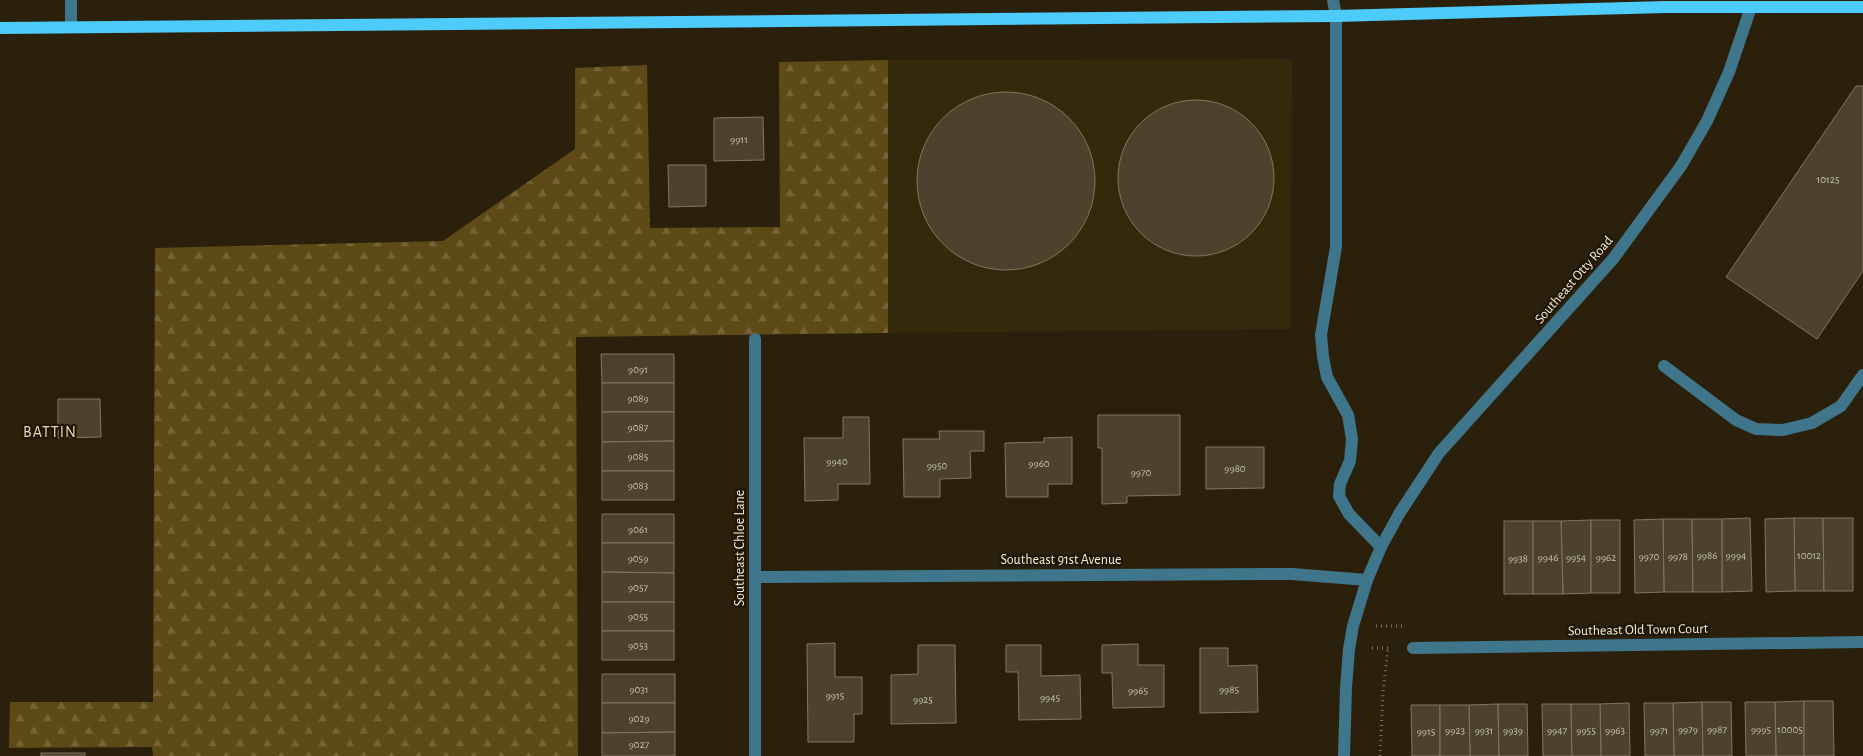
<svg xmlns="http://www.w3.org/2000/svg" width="1863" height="756" viewBox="0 0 1863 756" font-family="'Alegreya Sans',sans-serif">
<defs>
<pattern id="forest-firs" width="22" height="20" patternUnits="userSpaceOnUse" patternTransform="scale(1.25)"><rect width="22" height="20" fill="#5e4a17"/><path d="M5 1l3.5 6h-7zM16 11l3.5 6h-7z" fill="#766438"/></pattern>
</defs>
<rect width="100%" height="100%" fill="#2a200b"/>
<path fill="#35290b" d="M 1292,59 L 1291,329 L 888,333 L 888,60 Z"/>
<path fill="url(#forest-firs)" d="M 888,60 L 888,333 L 576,337 L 578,756 L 153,756 L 152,747 L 9,748 L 10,702 L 153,702 L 155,248 L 443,241 L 575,149 L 575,68 L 647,65 L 650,228 L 780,227 L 779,62 Z"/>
<g fill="#4d432d" stroke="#82775f">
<path d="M 1856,86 L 1863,86 L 1863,271 L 1817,339 L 1726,277 Z"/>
<circle cx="1006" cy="181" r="89"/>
<circle cx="1196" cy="178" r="78"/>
<path d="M 763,117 L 764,160 L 714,161 L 714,118 Z"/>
<path d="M 668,165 L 706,165 L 706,206 L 669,207 Z"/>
<path d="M 601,354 L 674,354 L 674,383 L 602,383 Z"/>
<rect x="602" y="383" width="72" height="29"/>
<path d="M 58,399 L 100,399 L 101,437 L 58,438 Z"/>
<path d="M 602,412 L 674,412 L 674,441 L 602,442 Z"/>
<path d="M 1098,415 L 1180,415 L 1180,495 L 1127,496 L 1127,503 L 1102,504 L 1102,448 L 1098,448 Z"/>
<path d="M 843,417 L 869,417 L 870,484 L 838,484 L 838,500 L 805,501 L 804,438 L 843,438 Z"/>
<path d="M 939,431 L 984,431 L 984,451 L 970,451 L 971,478 L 940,479 L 940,497 L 904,497 L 903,439 L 940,439 Z"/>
<path d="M 1072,437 L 1072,484 L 1048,484 L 1048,497 L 1006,497 L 1005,443 L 1044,442 L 1044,438 Z"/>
<path d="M 674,441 L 674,471 L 602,471 L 602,442 Z"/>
<path d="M 1206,447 L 1264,447 L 1264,488 L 1206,489 Z"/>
<rect x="602" y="471" width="72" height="29"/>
<rect x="602" y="514" width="72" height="29"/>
<path d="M 1750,518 L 1752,591 L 1722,592 L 1722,519 Z"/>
<path d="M 1794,518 L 1823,518 L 1824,591 L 1795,591 Z"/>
<path d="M 1794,518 L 1795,591 L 1766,592 L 1765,519 Z"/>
<path d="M 1823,518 L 1853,518 L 1853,591 L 1824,591 Z"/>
<path d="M 1663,519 L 1692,519 L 1693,592 L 1664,592 Z"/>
<path d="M 1663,519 L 1664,592 L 1635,593 L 1634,520 Z"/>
<path d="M 1692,519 L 1722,519 L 1722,592 L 1693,592 Z"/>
<path d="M 1591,520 L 1591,593 L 1563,594 L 1561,521 Z"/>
<rect x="1591" y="520" width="29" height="73"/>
<rect x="1504" y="521" width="29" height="73"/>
<path d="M 1533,521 L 1561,521 L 1563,594 L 1533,594 Z"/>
<path d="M 602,543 L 674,543 L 674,573 L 602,572 Z"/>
<path d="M 602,572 L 674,573 L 674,602 L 602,602 Z"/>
<rect x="602" y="602" width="72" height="29"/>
<rect x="602" y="631" width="72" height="29"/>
<path d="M 835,643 L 835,677 L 862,677 L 862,714 L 854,714 L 854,742 L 808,742 L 807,644 Z"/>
<path d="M 1138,644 L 1138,665 L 1164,665 L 1164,707 L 1113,708 L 1112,673 L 1102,673 L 1102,645 Z"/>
<path d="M 918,645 L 955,645 L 956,723 L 891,724 L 891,675 L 918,674 Z"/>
<path d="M 1006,645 L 1041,645 L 1041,676 L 1080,675 L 1081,719 L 1019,720 L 1018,672 L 1006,672 Z"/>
<path d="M 1200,648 L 1228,648 L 1228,666 L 1257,665 L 1258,712 L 1200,713 Z"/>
<rect x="602" y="674" width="73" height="29"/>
<path d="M 1804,701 L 1804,756 L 1776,756 L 1775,702 Z"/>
<path d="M 1804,701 L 1833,701 L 1834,756 L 1804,756 Z"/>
<path d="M 1702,702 L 1703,756 L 1674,756 L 1673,703 Z"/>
<path d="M 1702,702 L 1731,702 L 1732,756 L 1703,756 Z"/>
<path d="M 1745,702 L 1775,702 L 1776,756 L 1746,756 Z"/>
<path d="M 602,703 L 675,703 L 675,732 L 602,733 Z"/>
<path d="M 1629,703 L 1630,756 L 1601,756 L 1600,704 Z"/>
<path d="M 1644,703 L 1673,703 L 1674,756 L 1645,756 Z"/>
<path d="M 1498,704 L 1499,756 L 1470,756 L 1469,705 Z"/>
<path d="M 1498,704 L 1527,704 L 1528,756 L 1499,756 Z"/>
<path d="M 1542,704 L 1571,704 L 1572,756 L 1543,756 Z"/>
<path d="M 1571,704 L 1600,704 L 1601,756 L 1572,756 Z"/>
<path d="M 1411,705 L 1440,705 L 1440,756 L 1412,756 Z"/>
<path d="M 1440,705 L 1469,705 L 1470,756 L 1440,756 Z"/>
<path d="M 675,732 L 675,756 L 602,756 L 602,733 Z"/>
<rect x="41" y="753" width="44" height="3"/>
</g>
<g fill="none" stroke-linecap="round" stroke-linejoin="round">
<g stroke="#7c7361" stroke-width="3" stroke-dasharray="1 4" stroke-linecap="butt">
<path d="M 1376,626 L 1405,626"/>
<path d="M 1372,648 L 1389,648"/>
<path d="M 1380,756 L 1383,692 L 1388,648"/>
</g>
<g stroke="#3f768c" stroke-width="12">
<path d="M 1333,0 L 1336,16 L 1336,247 L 1321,335 L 1323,357 L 1327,377 L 1348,415 L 1352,439 L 1350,461 L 1340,484 L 1339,496 L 1349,514 L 1381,547"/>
<path d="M 71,27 L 71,0"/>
<path d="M 755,339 L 755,756"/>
<path d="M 1664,366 L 1736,420 L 1756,429 L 1783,430 L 1812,423 L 1841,406 L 1863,375"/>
<path d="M 755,577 L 1292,574 L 1367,580"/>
<path d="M 1413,648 L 1863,642"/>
<path d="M 1344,756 L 1346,688 L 1349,649 L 1353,626 L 1367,580 L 1381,547 L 1399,514 L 1439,453 L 1613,259 L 1681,166 L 1707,121 L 1729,72 L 1751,7"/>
</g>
<path stroke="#4dcbfa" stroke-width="12" d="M 0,28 L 1336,16 L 1666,7 L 1863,7"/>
</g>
<g text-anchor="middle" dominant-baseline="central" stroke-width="4.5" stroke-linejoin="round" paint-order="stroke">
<g font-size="11" fill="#c9c2b2">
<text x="739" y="139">9911</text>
<text x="1828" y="179">10125</text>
<text x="638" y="369">9091</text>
<text x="638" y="398">9089</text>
<text x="638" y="427">9087</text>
<text x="638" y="456">9085</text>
<text x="837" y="461">9940</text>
<text x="1039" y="463">9960</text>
<text x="937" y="465">9950</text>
<text x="1235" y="468">9980</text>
<text x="1141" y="472">9970</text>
<text x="638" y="485">9083</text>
<text x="638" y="529">9061</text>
<text x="1707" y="555">9986</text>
<text x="1736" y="555">9994</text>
<text x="1809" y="555">10012</text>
<text x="1649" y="556">9970</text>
<text x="1678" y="556">9978</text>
<text x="1548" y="557">9946</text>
<text x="1576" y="557">9954</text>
<text x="1606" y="557">9962</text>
<text x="638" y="558">9059</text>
<text x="1518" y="558">9938</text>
<text x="638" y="587">9057</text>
<text x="638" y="616">9055</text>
<text x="638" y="645">9053</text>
<text x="639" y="689">9031</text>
<text x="1229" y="689">9985</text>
<text x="1138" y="690">9965</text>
<text x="835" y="695">9915</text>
<text x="1050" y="697">9945</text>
<text x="923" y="699">9925</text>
<text x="639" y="718">9029</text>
<text x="1688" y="729">9979</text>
<text x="1717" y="729">9987</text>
<text x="1761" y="729">9995</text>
<text x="1790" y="729">10005</text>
<text x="1455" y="730">9923</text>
<text x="1484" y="730">9931</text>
<text x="1513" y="730">9939</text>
<text x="1557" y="730">9947</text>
<text x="1586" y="730">9955</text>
<text x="1615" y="730">9963</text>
<text x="1659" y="730">9971</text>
<text x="1426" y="731">9915</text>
<text x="639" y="744">9027</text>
</g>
<g font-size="14" fill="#f2ecdf" stroke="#201703">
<text transform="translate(1574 280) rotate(-49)">Southeast Otty Road</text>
<text transform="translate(740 548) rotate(-90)">Southeast Chloe Lane</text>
<text x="1061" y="560">Southeast 91st Avenue</text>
<text transform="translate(1638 630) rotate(-1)">Southeast Old Town Court</text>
</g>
<g font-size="16" letter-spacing="1" fill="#e5d9bf" stroke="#201703">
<text x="50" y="432">BATTIN</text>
</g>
</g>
</svg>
